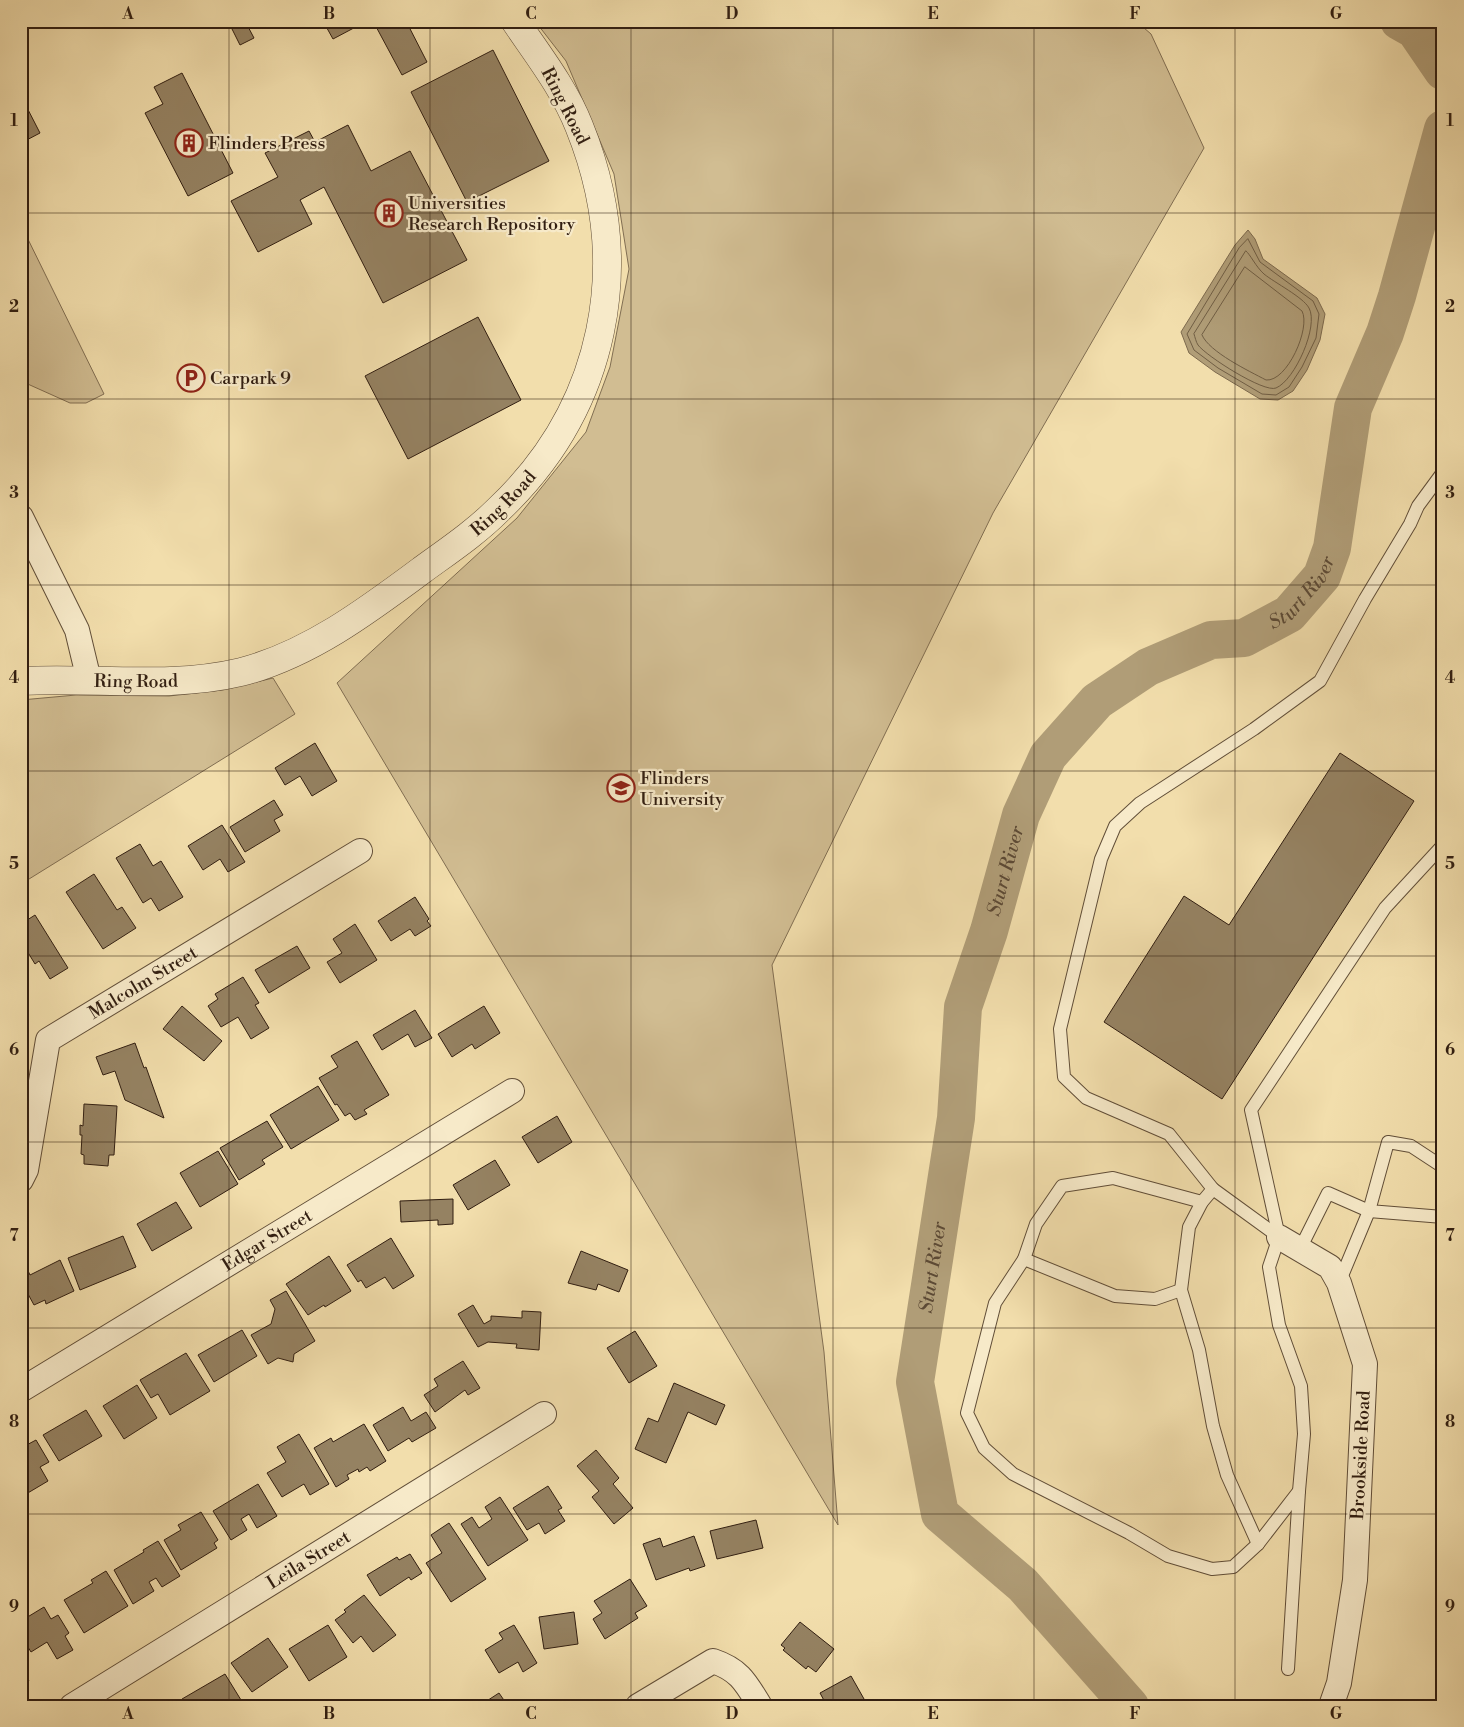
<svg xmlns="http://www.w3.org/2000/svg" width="1464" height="1727" viewBox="0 0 1464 1727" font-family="'Libre Bodoni',serif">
<rect width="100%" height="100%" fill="#f2deac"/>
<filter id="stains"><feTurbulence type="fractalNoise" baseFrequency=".004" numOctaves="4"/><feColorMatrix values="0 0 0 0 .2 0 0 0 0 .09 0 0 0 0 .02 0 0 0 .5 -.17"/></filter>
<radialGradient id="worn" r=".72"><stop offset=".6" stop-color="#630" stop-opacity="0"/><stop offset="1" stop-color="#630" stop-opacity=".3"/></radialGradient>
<g fill="#d1bd92" stroke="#816e52">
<path d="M 535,21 L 1136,21 L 1151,34 L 1204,148 L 993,513 L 772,965 L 824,1352 L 838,1525 L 337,683 L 517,518 L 586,432 L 610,367 L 629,269 L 614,174 L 566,61 Z"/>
<path d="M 21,225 L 104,394 L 86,403 L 70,403 L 21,381 Z"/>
<path d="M 273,678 L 295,714 L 21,884 L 21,700 L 76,695 L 169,696 L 223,690 Z"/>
</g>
<path fill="#b09d77" stroke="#7d6a4e" d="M 1248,230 L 1255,239 L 1263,259 L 1317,298 L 1325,314 L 1320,340 L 1307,370 L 1293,391 L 1278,400 L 1260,399 L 1215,372 L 1189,353 L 1181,332 L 1235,245 Z"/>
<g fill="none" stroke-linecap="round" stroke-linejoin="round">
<g stroke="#705e44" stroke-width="1">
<path d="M 1248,239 L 1260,262 L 1313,301 L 1319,314 L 1316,338 L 1302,367 L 1289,387 L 1276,395 L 1262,394 L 1218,368 L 1194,350 L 1187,334 L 1239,248 Z"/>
<path d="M 1246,251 C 1250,254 1256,267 1264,274 C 1275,283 1303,297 1309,308 C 1319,326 1295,380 1276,388 C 1264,393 1206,356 1198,345 C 1196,342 1195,337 1194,334 Z"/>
<path d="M 1245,267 L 1302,311 C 1311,328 1287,382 1266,380 C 1249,371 1209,352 1202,335 Z"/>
</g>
<g stroke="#b09d77" stroke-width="38">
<path d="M 1399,21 L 1415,30 L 1443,71"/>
<path id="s1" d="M 1130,1706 L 1023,1585 L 940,1514 L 915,1382 L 956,1118 L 963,1007 L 989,931 L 1021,815 L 1048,756 L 1097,701 L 1148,667 L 1211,640 L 1244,638 L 1289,614 L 1322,576 L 1332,548 L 1353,408 L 1385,333 L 1397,296 L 1443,129"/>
</g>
</g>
<g fill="#958262" stroke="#311e11">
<path d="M 228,21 L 245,21 L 254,38 L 240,45 Z"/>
<path d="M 323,21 L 367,21 L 333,39 Z"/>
<path d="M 373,21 L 406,21 L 427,62 L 402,75 Z"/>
<path d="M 493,50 L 549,161 L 467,202 L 411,92 Z"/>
<path d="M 182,73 L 233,173 L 188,196 L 145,113 L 163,104 L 154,87 Z"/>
<path d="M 21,96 L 40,133 L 21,143 Z"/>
<path d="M 348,125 L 371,171 L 410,151 L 467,260 L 383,303 L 324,187 L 300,200 L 312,224 L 258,252 L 231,201 L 278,177 L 265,153 L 309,131 L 315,142 Z"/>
<path d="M 478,317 L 521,400 L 408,459 L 365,376 Z"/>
<path d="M 315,743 L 337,781 L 312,796 L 300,776 L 285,785 L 275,768 Z"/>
<path d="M 1340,753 L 1414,801 L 1222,1099 L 1104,1022 L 1184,896 L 1229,925 Z"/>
<path d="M 274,800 L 283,815 L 274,820 L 280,831 L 245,852 L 230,827 Z"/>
<path d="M 222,825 L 245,862 L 228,872 L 220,859 L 203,870 L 188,846 Z"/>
<path d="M 140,844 L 153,866 L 161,861 L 183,897 L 159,911 L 151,898 L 143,903 L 116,858 Z"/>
<path d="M 94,874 L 117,910 L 122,907 L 136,928 L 103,949 L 66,892 Z"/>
<path d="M 415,897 L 429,919 L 427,921 L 431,926 L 415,936 L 410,929 L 391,941 L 378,921 Z"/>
<path d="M 35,915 L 68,968 L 50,979 L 39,961 L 35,964 L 21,941 L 21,924 Z"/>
<path d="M 355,924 L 377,960 L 340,983 L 327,962 L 342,953 L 333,939 Z"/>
<path d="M 297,946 L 310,968 L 269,993 L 255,970 Z"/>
<path d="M 243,977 L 259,1003 L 255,1005 L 269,1028 L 251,1039 L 238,1017 L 221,1027 L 208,1006 L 218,999 L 215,994 Z"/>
<path d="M 182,1006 L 222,1041 L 204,1061 L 163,1029 Z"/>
<path d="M 484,1006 L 500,1033 L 475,1049 L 472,1044 L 452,1057 L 438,1034 Z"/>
<path d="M 415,1010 L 432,1038 L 415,1047 L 408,1034 L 382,1050 L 373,1035 Z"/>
<path d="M 357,1041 L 389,1095 L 364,1110 L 367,1114 L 355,1120 L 350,1113 L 345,1116 L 337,1104 L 335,1105 L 319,1078 L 338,1067 L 331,1056 Z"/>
<path d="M 135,1043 L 144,1068 L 146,1067 L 164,1118 L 125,1100 L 115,1071 L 103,1075 L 96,1057 Z"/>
<path d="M 318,1086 L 339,1120 L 291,1149 L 270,1115 Z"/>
<path d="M 84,1104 L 117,1106 L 114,1155 L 109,1155 L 108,1166 L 84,1164 L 84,1155 L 81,1154 L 82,1135 L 80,1135 L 80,1125 L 83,1126 Z"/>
<path d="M 557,1116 L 572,1142 L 538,1163 L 522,1137 Z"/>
<path d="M 267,1121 L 283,1147 L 262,1160 L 265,1164 L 239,1180 L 220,1148 Z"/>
<path d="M 218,1151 L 238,1184 L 200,1207 L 180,1173 Z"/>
<path d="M 495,1160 L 510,1185 L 468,1210 L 453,1185 Z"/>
<path d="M 453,1199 L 453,1224 L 438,1225 L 438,1220 L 401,1222 L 400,1201 Z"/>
<path d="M 176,1202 L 192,1228 L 152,1251 L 137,1224 Z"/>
<path d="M 123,1236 L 136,1267 L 80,1290 L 68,1258 Z"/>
<path d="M 391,1238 L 414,1276 L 393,1289 L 385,1277 L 366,1288 L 361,1280 L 358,1282 L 347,1265 Z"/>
<path d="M 581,1251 L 628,1270 L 619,1292 L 598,1284 L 596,1290 L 568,1283 Z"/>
<path d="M 329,1256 L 351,1291 L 325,1307 L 324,1305 L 308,1315 L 286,1284 Z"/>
<path d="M 23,1260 L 30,1275 L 60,1260 L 74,1291 L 46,1304 L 45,1300 L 34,1305 L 28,1294 L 24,1296 L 21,1291 Z"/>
<path d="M 286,1291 L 315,1341 L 294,1354 L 293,1362 L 278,1358 L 268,1364 L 251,1335 L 271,1324 L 275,1309 L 270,1300 Z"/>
<path d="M 473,1305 L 484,1324 L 491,1320 L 491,1316 L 522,1318 L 522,1311 L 541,1312 L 539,1350 L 516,1348 L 517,1344 L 488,1342 L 478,1347 L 458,1314 Z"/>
<path d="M 242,1330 L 257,1356 L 214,1382 L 198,1355 Z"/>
<path d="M 635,1331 L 657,1366 L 629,1383 L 607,1348 Z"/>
<path d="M 21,1338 L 26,1338 L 26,1356 L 21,1355 Z"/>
<path d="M 186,1353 L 210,1391 L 170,1415 L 158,1394 L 151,1398 L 140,1380 Z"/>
<path d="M 463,1361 L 480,1388 L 468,1395 L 465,1390 L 435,1412 L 424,1395 L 438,1386 L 434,1379 Z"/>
<path d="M 674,1383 L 725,1405 L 716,1425 L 688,1412 L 666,1463 L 635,1449 L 648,1418 L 658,1422 Z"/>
<path d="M 137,1385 L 157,1418 L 124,1439 L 103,1406 Z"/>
<path d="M 403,1407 L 411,1421 L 426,1412 L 436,1428 L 412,1442 L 409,1438 L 388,1451 L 373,1425 Z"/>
<path d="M 86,1410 L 102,1436 L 59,1461 L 43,1435 Z"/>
<path d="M 364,1424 L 386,1461 L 370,1471 L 367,1467 L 359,1472 L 358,1469 L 347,1475 L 349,1479 L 336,1487 L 314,1448 L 331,1438 L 333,1442 Z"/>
<path d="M 299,1434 L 329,1484 L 310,1495 L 304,1484 L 282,1497 L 267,1473 L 286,1462 L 277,1447 Z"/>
<path d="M 36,1440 L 49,1462 L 40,1467 L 48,1481 L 21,1497 L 21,1448 Z"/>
<path d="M 596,1450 L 619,1478 L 613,1484 L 633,1508 L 614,1524 L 592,1497 L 599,1491 L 577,1466 Z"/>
<path d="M 258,1484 L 277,1516 L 257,1528 L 249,1514 L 241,1519 L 247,1530 L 231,1540 L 213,1511 Z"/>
<path d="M 548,1486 L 562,1508 L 558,1510 L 565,1521 L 545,1534 L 539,1523 L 527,1530 L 513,1508 Z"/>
<path d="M 500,1497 L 528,1540 L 488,1566 L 461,1524 L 472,1517 L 479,1528 L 492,1519 L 485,1507 Z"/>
<path d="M 201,1512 L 218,1540 L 214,1543 L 217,1548 L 181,1570 L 164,1540 L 181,1530 L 178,1525 Z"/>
<path d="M 756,1520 L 763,1548 L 717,1559 L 710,1531 Z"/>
<path d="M 449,1523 L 486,1579 L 451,1602 L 426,1563 L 442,1553 L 431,1535 Z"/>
<path d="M 694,1536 L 705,1566 L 690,1571 L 689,1568 L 656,1580 L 643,1544 L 660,1538 L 663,1547 Z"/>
<path d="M 158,1541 L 180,1576 L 162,1587 L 156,1578 L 149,1582 L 154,1591 L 133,1604 L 114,1570 L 144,1552 L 143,1550 Z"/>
<path d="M 410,1554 L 422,1573 L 411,1580 L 409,1577 L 380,1596 L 367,1575 L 397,1557 L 399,1560 Z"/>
<path d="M 106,1571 L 128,1606 L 84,1633 L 64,1600 L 93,1583 L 91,1580 Z"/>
<path d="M 630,1579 L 647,1606 L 635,1613 L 638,1618 L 605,1639 L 593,1619 L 602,1613 L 594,1601 Z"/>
<path d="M 364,1595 L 396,1635 L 373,1652 L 361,1636 L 353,1643 L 335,1620 L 346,1612 L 344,1610 Z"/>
<path d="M 44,1607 L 51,1619 L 58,1615 L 69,1633 L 65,1636 L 73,1650 L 57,1659 L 47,1642 L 31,1652 L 23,1639 L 21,1640 L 21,1621 Z"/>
<path d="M 574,1612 L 578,1644 L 544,1649 L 539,1617 Z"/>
<path d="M 800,1622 L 834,1649 L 816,1672 L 808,1666 L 806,1669 L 783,1650 L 785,1648 L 781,1645 Z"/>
<path d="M 328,1625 L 347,1657 L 309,1681 L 289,1649 Z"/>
<path d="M 514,1625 L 537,1663 L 523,1672 L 518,1662 L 499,1673 L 485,1650 L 503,1639 L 499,1633 Z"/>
<path d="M 268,1638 L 288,1667 L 252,1692 L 231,1663 Z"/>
<path d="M 21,1668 L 29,1681 L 21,1686 Z"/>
<path d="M 225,1674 L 241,1700 L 232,1706 L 186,1706 L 182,1699 Z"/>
<path d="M 851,1676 L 868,1706 L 827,1706 L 820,1693 Z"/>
<path d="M 499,1693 L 508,1706 L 479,1706 Z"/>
</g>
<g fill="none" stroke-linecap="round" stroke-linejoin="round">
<g stroke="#614e38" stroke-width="14">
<g id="service">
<path d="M 1443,1167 L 1411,1146 L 1388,1142 L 1369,1211 L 1443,1217"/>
<path d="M 1213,1189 L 1169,1134 L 1086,1098 L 1064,1077 L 1060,1029 L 1101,859 L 1115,826 L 1140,803 L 1254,729 L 1320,681 L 1365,599 L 1410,524 L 1418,506 L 1443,472"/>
<path d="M 1202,1202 L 1113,1178 L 1062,1186 L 1036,1224 L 1024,1259 L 995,1303 L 967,1413 L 984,1448 L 1013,1474 L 1129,1533 L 1168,1556 L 1212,1569 L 1233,1567 L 1258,1544 L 1299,1491 L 1304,1434 L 1301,1386 L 1279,1325 L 1269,1267 L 1279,1237 L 1251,1110 L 1385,908 L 1443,845"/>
<path d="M 1300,1249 L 1328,1193 L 1369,1211 L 1339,1283"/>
<path d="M 1024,1259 L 1115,1296 L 1155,1299 L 1181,1290"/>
<path d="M 1258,1544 L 1227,1475 L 1213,1426 L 1199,1350 L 1181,1290 L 1189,1227 L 1202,1202 L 1213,1189 L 1279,1237"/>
<path d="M 1288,1669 L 1299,1491"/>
</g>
</g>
<g stroke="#614e38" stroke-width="26">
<g id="minor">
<path d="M 21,517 L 77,630 L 89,680"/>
<path id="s2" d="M 21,1180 L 26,1170 L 48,1040 L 360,851"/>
<path d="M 1279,1237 L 1330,1267 L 1339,1283 L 1365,1364 L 1355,1580 L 1339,1683 L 1331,1706"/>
<path id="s3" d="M 21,1390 L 512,1091"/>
<path id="s4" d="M 72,1706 L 544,1414"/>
<path d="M 638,1706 L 713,1661 C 740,1670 746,1683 760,1706"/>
</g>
</g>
<g stroke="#614e38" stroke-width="29">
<g id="tertiary">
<path id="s5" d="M 21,681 C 93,677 170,689 241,672 C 308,655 367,611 422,570 C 448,551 475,533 498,510 C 606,408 635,264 579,126 C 564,88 538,55 515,21"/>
</g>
</g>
<use href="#service" stroke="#f7eac9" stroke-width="12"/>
<use href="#minor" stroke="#f7eac9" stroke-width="24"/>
<use href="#tertiary" stroke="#f7eac9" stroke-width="28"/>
</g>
<path fill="none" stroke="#311e11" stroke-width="1" stroke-opacity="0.55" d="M 229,21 L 229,1706M 430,21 L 430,1706M 631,21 L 631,1706M 833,21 L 833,1706M 1034,21 L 1034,1706M 1235,21 L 1235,1706M 21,213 L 1443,213M 21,399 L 1443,399M 21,585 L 1443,585M 21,771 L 1443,771M 21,956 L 1443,956M 21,1142 L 1443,1142M 21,1328 L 1443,1328M 21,1514 L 1443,1514"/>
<defs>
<g id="building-ring" transform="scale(1.4375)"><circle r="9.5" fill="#f7eac9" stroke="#8f2418" stroke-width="1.5"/><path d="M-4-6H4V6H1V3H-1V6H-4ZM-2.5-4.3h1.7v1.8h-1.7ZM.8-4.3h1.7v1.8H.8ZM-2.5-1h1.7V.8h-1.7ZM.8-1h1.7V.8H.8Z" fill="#8f2418"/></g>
<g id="parking-ring" transform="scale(1.4375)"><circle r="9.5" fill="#f7eac9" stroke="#8f2418" stroke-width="1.5"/><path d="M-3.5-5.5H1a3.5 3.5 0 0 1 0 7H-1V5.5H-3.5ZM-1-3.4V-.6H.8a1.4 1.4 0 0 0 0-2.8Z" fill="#8f2418"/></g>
<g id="university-ring" transform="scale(1.4375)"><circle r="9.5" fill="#f7eac9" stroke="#8f2418" stroke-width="1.5"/><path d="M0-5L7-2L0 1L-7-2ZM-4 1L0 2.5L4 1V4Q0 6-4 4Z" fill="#8f2418"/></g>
</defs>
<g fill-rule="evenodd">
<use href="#building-ring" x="189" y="143"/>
<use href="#building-ring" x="389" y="213"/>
<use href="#parking-ring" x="191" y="378"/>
<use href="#university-ring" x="621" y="788"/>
</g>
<g text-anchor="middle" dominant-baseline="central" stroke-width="4.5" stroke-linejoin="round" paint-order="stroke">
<g font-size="18" fill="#311e11" stroke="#f7eac9">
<text transform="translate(565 106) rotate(63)">Ring Road</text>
<text stroke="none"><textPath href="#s5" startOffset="535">Ring Road</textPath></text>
<text stroke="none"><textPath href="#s5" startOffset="115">Ring Road</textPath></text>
<text stroke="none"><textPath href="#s2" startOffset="254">Malcolm Street</textPath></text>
<text stroke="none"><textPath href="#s3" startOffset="288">Edgar Street</textPath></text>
<text transform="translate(1361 1455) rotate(-87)">Brookside Road</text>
<text stroke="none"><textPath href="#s4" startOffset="278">Leila Street</textPath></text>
</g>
<g font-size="18" fill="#311e11" stroke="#f7eac9" text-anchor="start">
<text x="208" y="143">Flinders Press</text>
<text x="408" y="203">Universities<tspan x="408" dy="21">Research Repository</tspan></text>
<text x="210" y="378">Carpark 9</text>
<text x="640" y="778">Flinders<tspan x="640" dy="21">University</tspan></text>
</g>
<g font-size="19" font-style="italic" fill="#5d4a35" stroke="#f7eac9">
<text stroke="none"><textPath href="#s1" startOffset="1361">Sturt River</textPath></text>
<text stroke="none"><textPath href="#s1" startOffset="926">Sturt River</textPath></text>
<text stroke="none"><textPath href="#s1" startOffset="521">Sturt River</textPath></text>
</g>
</g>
<rect width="1464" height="1727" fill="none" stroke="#f2deac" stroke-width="55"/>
<rect x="28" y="28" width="1408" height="1672" fill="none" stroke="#311e11" stroke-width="2"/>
<g font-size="16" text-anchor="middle" font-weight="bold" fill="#311e11">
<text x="128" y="19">A</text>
<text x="329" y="19">B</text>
<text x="531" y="19">C</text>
<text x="732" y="19">D</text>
<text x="933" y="19">E</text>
<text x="1135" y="19">F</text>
<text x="1336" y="19">G</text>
<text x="14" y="126">1</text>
<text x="1450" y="126">1</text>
<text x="14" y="312">2</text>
<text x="1450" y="312">2</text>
<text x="14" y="498">3</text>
<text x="1450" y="498">3</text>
<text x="14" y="683">4</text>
<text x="1450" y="683">4</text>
<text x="14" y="869">5</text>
<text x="1450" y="869">5</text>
<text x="14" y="1055">6</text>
<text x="1450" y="1055">6</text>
<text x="14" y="1241">7</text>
<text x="1450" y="1241">7</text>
<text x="14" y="1427">8</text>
<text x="1450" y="1427">8</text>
<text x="14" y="1612">9</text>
<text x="1450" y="1612">9</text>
<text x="128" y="1719">A</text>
<text x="329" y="1719">B</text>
<text x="531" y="1719">C</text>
<text x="732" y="1719">D</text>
<text x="933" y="1719">E</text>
<text x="1135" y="1719">F</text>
<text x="1336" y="1719">G</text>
</g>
<rect width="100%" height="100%" filter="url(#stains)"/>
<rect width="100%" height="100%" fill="url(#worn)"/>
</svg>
